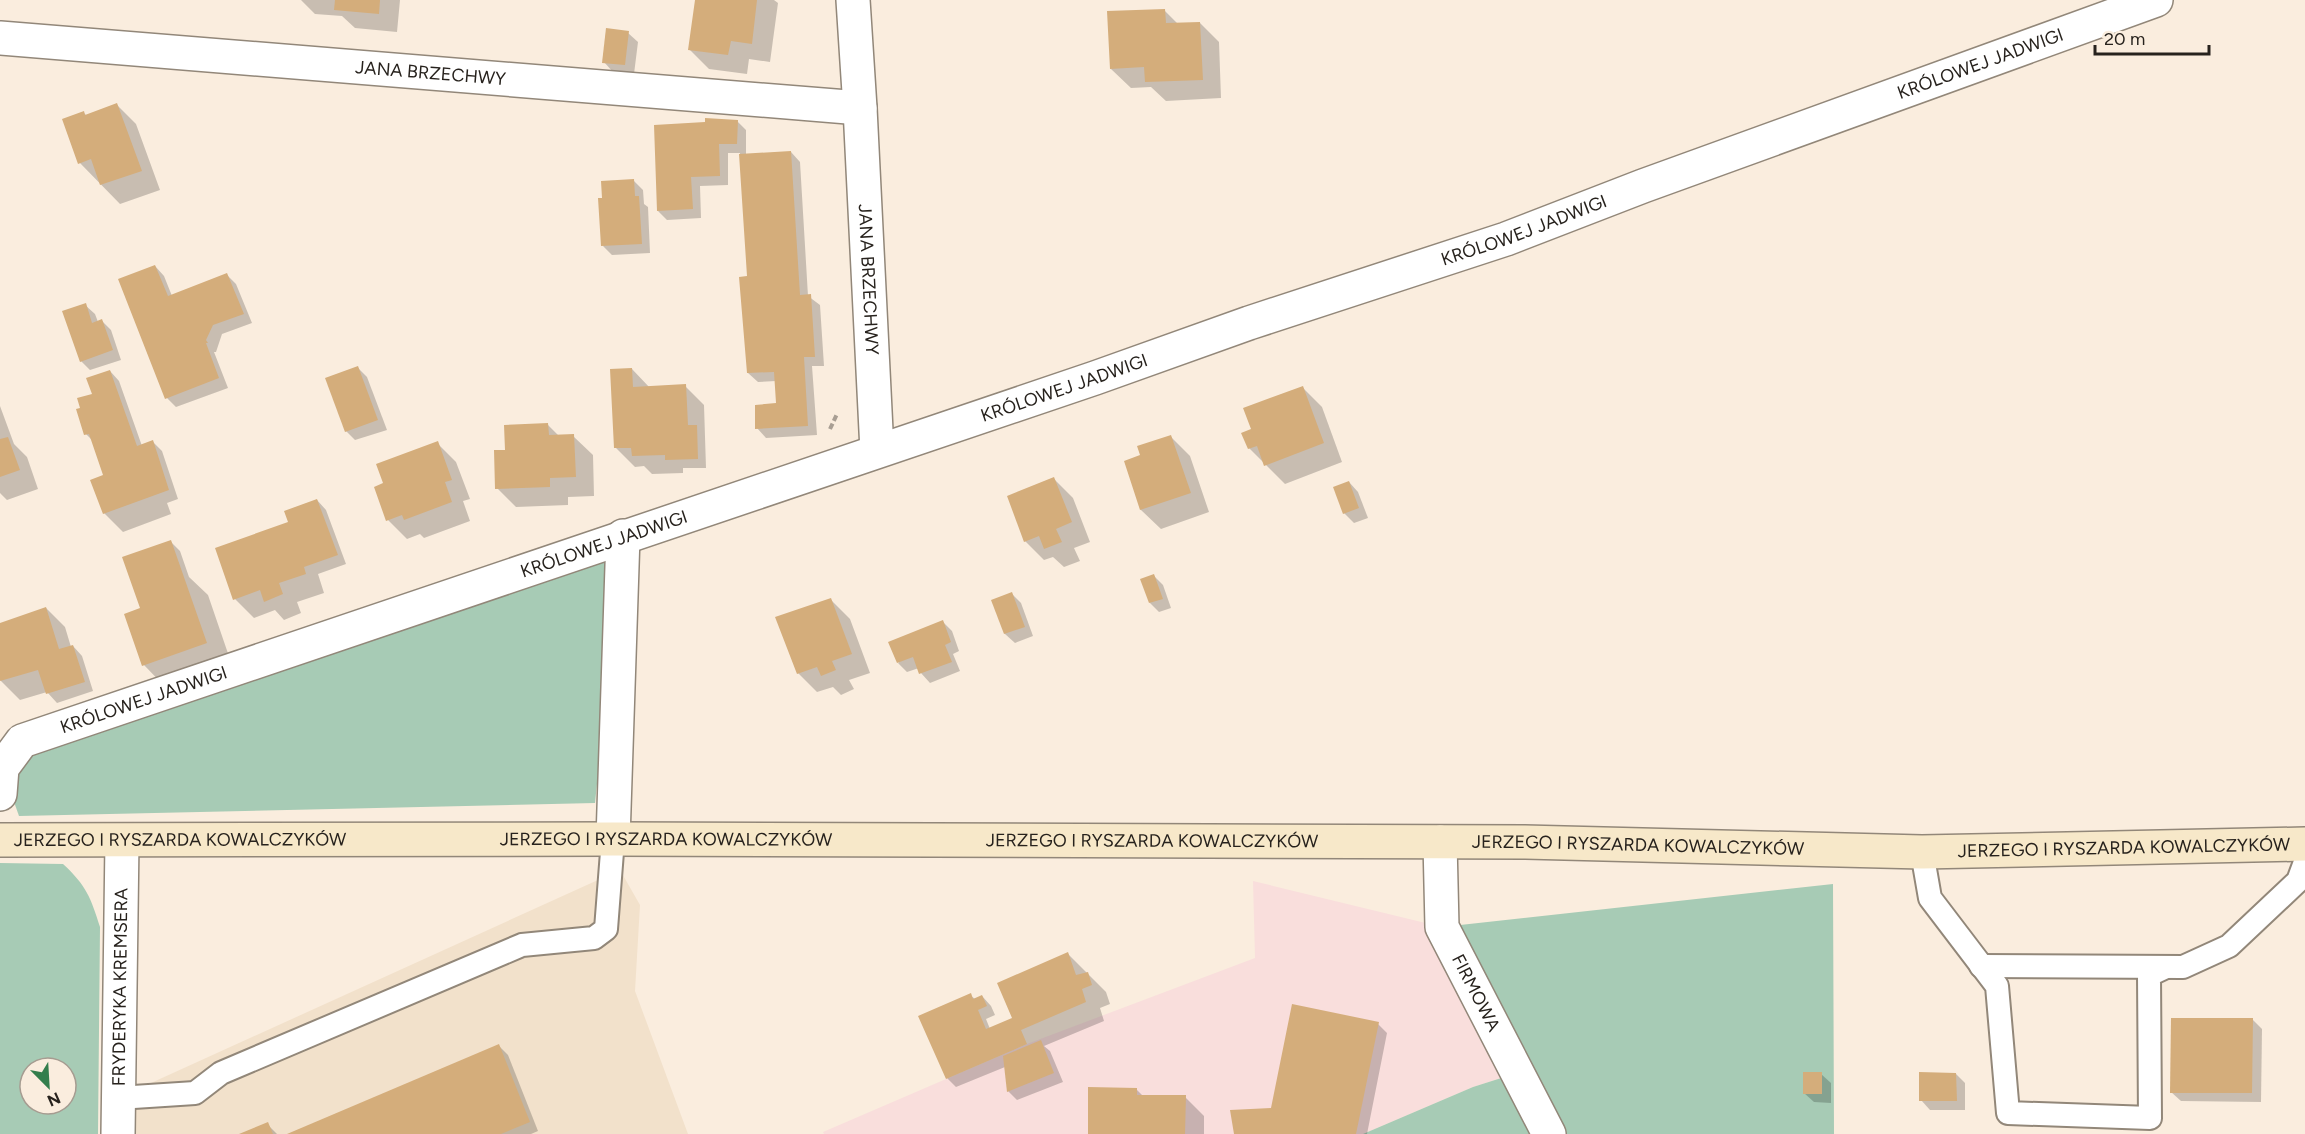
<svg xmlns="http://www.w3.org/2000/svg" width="2305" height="1134" viewBox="0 0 2305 1134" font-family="Figtree,sans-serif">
<rect width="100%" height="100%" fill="#faedde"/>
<path fill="#f2e1cb" d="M 620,870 L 640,905 L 635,991 L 688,1134 L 118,1134 L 118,1098 Z"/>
<path fill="#f9dedc" d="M 1253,881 L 1442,927 L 1517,1073 L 1473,1087 L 1363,1134 L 824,1134 L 823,1132 L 1027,1044 L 1255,958 Z"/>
<g fill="#a7cbb5" fill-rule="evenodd">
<path d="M 623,536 L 595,803 L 19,816 L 2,768 L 22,741 Z"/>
<path d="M 0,863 L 63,864 C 86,885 91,898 100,927 L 98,1134 L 0,1134 ZM 30,1068 L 66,1068 L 66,1104 L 30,1104 Z"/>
<path d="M 1833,884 L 1834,1134 L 1363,1134 L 1473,1087 L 1517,1073 L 1442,927 Z"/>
</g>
<g fill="#0003">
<path d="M 301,0 L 400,0 L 397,32 L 355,28 L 342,16 L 315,14 Z"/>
<path d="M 696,0 L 774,0 L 778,3 L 770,62 L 749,59 L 747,74 L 709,69 L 690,50 Z"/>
<path d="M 1164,10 L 1178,24 L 1200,23 L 1219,42 L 1221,98 L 1166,101 L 1151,87 L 1131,88 L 1111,69 Z"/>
<path d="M 628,33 L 638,42 L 634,74 L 613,72 L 604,62 Z"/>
<path d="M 117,105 L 136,124 L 160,190 L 120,204 L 80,163 L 84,113 L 87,116 Z"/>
<path d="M 737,121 L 746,130 L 746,155 L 791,152 L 800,162 L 808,296 L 820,305 L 824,366 L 812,366 L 817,435 L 766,438 L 757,428 L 777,404 L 776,381 L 758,382 L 748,373 L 749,278 L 740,153 L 728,153 L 728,185 L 700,186 L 701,218 L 667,220 L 658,211 Z"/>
<path d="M 634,181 L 643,190 L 644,204 L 648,207 L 650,253 L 612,255 L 603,246 Z"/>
<path d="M 155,266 L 164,276 L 172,296 L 227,275 L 236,284 L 252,323 L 222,334 L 216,352 L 214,352 L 228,388 L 176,407 L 167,398 Z"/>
<path d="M 85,305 L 95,314 L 98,322 L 102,321 L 111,330 L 121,360 L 90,370 L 81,361 Z"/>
<path d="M 358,368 L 367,377 L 387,430 L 355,440 L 346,431 Z"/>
<path d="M 632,369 L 650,388 L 685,386 L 704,405 L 706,468 L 683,468 L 683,473 L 652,474 L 644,466 L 635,467 L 616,448 Z"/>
<path d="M 110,371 L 119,381 L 142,446 L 153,442 L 162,451 L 178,499 L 167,503 L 171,514 L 123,532 L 104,513 L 105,476 L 93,441 L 86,434 L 94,395 Z"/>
<path d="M 1303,388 L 1322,407 L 1342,462 L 1285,484 L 1249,448 L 1253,430 Z"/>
<path d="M 0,406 L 14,444 L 27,457 L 38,489 L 7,500 L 0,493 Z"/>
<path d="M 548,425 L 559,436 L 573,436 L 593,455 L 594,496 L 568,497 L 568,505 L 516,507 L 497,488 L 506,452 Z"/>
<path d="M 1171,437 L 1190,456 L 1209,512 L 1161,529 L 1141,510 L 1126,462 L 1142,456 Z"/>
<path d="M 437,443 L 456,462 L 470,499 L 463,501 L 470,521 L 424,538 L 420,534 L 407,539 L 388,520 L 376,487 L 385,484 Z"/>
<path d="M 1054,479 L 1073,498 L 1090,542 L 1074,548 L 1080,561 L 1064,567 L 1053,557 L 1044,560 L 1025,541 Z"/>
<path d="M 1349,482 L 1358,492 L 1368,518 L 1354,523 L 1344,513 Z"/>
<path d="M 317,500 L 326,510 L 346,564 L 318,574 L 324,593 L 297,602 L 301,613 L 284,620 L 275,610 L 254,618 L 235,599 L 290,523 Z"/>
<path d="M 171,542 L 180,551 L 189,577 L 208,595 L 234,671 L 171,693 L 144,665 L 142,609 Z"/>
<path d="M 1154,576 L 1163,585 L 1171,608 L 1159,612 L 1150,603 Z"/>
<path d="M 1012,594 L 1021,603 L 1033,636 L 1015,643 L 1005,634 L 993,601 Z"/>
<path d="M 831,600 L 850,619 L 870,673 L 849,680 L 854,689 L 841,695 L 833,687 L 817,692 L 798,673 Z"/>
<path d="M 46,608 L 65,627 L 71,647 L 73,646 L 82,656 L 93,691 L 57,703 L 47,692 L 20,700 L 1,681 L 0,625 Z"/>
<path d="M 943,622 L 952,631 L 959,651 L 953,654 L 960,671 L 930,683 L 921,673 L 919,668 L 907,672 L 898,663 Z"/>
<path d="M 1068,954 L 1106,992 L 1110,1004 L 1100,1008 L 1104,1021 L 1044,1046 L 1050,1051 L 1063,1082 L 1017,1100 L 1008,1091 L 1005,1067 L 956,1087 L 947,1078 L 970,995 L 975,999 L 982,996 L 991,1006 L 995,1015 L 986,1019 L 990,1029 L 1014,1019 Z"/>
<path d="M 2252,1019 L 2262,1029 L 2261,1102 L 2181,1101 L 2171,1092 Z"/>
<path d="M 1378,1024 L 1387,1033 L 1367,1134 L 1235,1134 L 1272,1110 Z"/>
<path d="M 499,1046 L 508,1055 L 538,1131 L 531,1134 L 290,1134 Z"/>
<path d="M 1821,1074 L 1831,1083 L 1831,1103 L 1814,1102 L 1804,1093 Z"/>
<path d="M 1956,1074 L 1965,1083 L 1965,1110 L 1930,1110 L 1921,1100 Z"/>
<path d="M 1136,1089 L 1144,1097 L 1185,1097 L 1204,1116 L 1204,1134 L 1090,1134 Z"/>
<path d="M 267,1124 L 277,1134 L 242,1134 Z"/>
</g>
<g fill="#d4ad7b">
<path d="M 335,0 L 380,0 L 379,14 L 334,10 Z"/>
<path d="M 695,0 L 757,0 L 752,44 L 731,41 L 728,55 L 688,50 Z"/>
<path d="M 1165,9 L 1166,23 L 1200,22 L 1203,80 L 1145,82 L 1144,67 L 1110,69 L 1107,11 Z"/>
<path d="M 606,28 L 629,31 L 625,65 L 602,63 Z"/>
<path d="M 117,103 L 142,171 L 100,185 L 91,159 L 78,164 L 62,119 L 84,111 L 85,115 Z"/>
<path d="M 705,118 L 738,120 L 737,144 L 719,144 L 720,176 L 691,177 L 693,209 L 657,211 L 654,125 L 705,122 Z"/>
<path d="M 791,151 L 800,295 L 811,294 L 815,357 L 804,357 L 808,426 L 755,429 L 755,405 L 776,403 L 774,372 L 747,373 L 739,277 L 747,276 L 739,154 Z"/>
<path d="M 634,179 L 635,196 L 639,196 L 642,244 L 601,246 L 598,198 L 602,198 L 601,181 Z"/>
<path d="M 155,265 L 168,296 L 227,273 L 244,314 L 213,325 L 206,340 L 208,343 L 206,343 L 219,378 L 165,399 L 118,279 Z"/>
<path d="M 86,303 L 92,323 L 102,319 L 113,350 L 80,362 L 62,311 Z"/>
<path d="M 358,366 L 378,420 L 345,432 L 325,378 Z"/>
<path d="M 632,368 L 633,387 L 686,384 L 688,425 L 697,425 L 698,459 L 665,460 L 665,455 L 632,456 L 631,448 L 614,448 L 610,369 Z"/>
<path d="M 110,370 L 137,446 L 153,440 L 169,490 L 103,514 L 90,480 L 103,475 L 89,434 L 84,435 L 76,409 L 80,408 L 77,398 L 92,394 L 86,378 Z"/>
<path d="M 1303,386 L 1324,443 L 1264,466 L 1257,446 L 1248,449 L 1241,433 L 1251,429 L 1243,408 Z"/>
<path d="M 548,423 L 549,435 L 574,434 L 576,477 L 550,478 L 550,487 L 495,489 L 494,450 L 505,450 L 504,425 Z"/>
<path d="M 1171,435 L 1191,493 L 1140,510 L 1124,461 L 1140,455 L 1137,446 Z"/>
<path d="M 8,437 L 20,470 L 0,477 L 0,439 Z"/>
<path d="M 438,441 L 452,480 L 445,482 L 452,502 L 404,520 L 402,515 L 386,521 L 374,487 L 383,483 L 376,464 Z"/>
<path d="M 1054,477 L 1072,522 L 1056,529 L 1062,542 L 1044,549 L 1039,536 L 1024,542 L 1007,496 Z"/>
<path d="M 1349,481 L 1359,508 L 1343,514 L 1333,487 Z"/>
<path d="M 317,499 L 338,555 L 304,567 L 306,574 L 279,583 L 283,594 L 264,602 L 260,590 L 233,600 L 215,548 L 288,522 L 284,511 Z"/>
<path d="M 171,540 L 207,643 L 142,666 L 124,614 L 140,608 L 122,557 Z"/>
<path d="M 1154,574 L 1163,599 L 1149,603 L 1140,579 Z"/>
<path d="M 1012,592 L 1025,627 L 1004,634 L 991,600 Z"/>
<path d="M 831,598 L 852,654 L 832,661 L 836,670 L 821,676 L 817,667 L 797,674 L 775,617 Z"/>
<path d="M 46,607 L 59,649 L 73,645 L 85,682 L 46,694 L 38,670 L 0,681 L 0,623 Z"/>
<path d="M 943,620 L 951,642 L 945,645 L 952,662 L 919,674 L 913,657 L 897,663 L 888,642 Z"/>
<path d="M 1068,952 L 1076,975 L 1088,972 L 1092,985 L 1082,989 L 1086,1002 L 1021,1030 L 1027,1044 L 946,1079 L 918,1016 L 971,993 L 973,999 L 982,995 L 987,1006 L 978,1010 L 986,1029 L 1012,1018 L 997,983 Z"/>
<path d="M 1292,1004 L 1379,1022 L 1356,1134 L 1234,1134 L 1230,1110 L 1271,1108 Z"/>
<path d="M 2171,1018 L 2253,1018 L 2252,1093 L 2170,1093 Z"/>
<path d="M 1041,1040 L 1054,1073 L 1007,1092 L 1003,1056 Z"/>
<path d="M 499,1044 L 530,1122 L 501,1134 L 287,1134 Z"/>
<rect x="1803" y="1072" width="19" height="22"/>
<path d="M 1919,1072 L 1956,1073 L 1957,1101 L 1919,1101 Z"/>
<path d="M 1088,1087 L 1137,1088 L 1137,1095 L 1186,1095 L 1185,1134 L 1088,1134 Z"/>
<path d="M 268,1122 L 273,1134 L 239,1134 Z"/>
</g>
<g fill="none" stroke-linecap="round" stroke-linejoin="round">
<g stroke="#928779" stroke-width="26">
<g id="lane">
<path d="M 1922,852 L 1930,898 L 1997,986 L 2008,1113 L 2150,1118 L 2149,975 L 2166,967"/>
<path d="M 1981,966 L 2183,967 L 2229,946 L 2298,881 L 2305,862"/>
<path d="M 118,1098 L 195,1093 L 221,1073 L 522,945 L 594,938 L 606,929 L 613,839"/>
</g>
</g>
<g stroke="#928779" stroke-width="36">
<g id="street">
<path id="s1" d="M 853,0 L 860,108 L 877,451"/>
<path id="s2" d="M 0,38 L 860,108"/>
<path id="s3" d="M 0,794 L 2,768 L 22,741 L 1095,378 L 1249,323 L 1506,239 L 1643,186 L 2156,0"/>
<path d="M 613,839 L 623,536"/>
<path id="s4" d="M 1440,842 L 1442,927 L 1549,1134"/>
<path id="s5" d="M 118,1134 L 122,841"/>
</g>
</g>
<g stroke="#928779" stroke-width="36">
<g id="secondary">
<path id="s6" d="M 0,840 L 613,839 L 1525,842 L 1922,852 L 2305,844"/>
</g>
</g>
<path stroke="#a89e93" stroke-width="4" stroke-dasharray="6 3" stroke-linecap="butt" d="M 830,429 L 837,414"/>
<use href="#lane" stroke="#fff" stroke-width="22"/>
<use href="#street" stroke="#fff" stroke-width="33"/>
<use href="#secondary" stroke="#f7e8c9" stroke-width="33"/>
</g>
<g text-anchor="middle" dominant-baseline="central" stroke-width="4.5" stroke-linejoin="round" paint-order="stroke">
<g font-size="18" fill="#27221d" stroke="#faedde">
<text stroke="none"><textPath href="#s3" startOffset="2132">KRÓLOWEJ JADWIGI</textPath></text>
<text stroke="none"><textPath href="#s2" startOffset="432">JANA BRZECHWY</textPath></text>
<text stroke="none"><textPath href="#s3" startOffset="1646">KRÓLOWEJ JADWIGI</textPath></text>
<text stroke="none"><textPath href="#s1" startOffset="280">JANA BRZECHWY</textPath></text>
<text stroke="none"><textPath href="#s3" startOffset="1160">KRÓLOWEJ JADWIGI</textPath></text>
<text stroke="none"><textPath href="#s3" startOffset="674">KRÓLOWEJ JADWIGI</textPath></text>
<text stroke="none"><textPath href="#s3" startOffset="188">KRÓLOWEJ JADWIGI</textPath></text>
<text stroke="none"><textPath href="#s6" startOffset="180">JERZEGO I RYSZARDA KOWALCZYKÓW</textPath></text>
<text stroke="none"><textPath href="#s6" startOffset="666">JERZEGO I RYSZARDA KOWALCZYKÓW</textPath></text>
<text stroke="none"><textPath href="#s6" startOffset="1152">JERZEGO I RYSZARDA KOWALCZYKÓW</textPath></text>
<text stroke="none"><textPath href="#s6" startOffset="1638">JERZEGO I RYSZARDA KOWALCZYKÓW</textPath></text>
<text stroke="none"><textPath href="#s6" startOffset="2124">JERZEGO I RYSZARDA KOWALCZYKÓW</textPath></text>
<text stroke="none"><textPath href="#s5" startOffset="147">FRYDERYKA KREMSERA</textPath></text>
<text stroke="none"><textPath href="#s4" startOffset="159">FIRMOWA</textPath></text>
</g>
</g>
<g transform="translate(48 1086) rotate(156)"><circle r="28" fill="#faedde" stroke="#a69c91" stroke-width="1.5"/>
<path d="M0-4.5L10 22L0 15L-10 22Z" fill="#337e4c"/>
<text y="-9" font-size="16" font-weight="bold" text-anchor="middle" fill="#27221d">N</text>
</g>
<path d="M2095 45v9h114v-9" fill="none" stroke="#27221d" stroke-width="3"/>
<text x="2104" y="45" font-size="18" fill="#27221d" stroke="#faedde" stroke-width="4.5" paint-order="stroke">20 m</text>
</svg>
